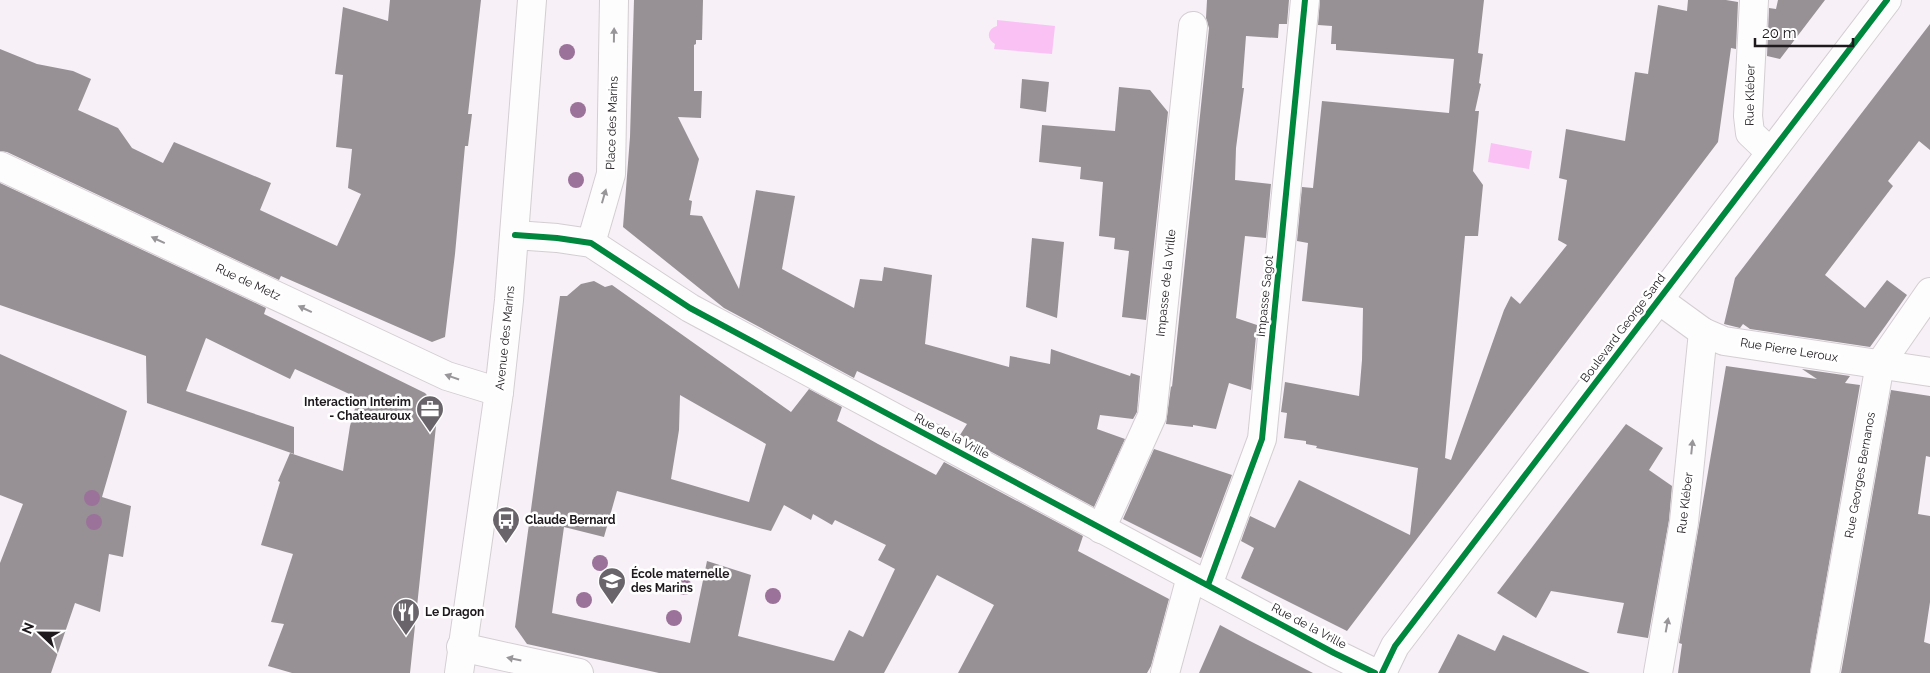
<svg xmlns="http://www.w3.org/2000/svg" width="1930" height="673" viewBox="0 0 1930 673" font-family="Raleway,sans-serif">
<rect width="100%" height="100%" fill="#f7f0f6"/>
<g fill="#fac1f5">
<path d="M 997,20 L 1055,26 L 1052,54 L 994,49 L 995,44 C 986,39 987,29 997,26 Z"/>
<path d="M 1491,143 L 1532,151 L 1529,169 L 1488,162 Z"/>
</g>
<g fill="#979196" fill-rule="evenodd">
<path d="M 390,0 L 481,0 L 468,114 L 472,114 L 468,146 L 465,146 L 455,254 L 445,337 L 432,342 L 281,276 L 279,280 L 7,152 L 0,151 L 0,49 L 37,64 L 73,71 L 91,79 L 78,110 L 118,128 L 132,148 L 163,163 L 174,142 L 271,183 L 260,210 L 337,246 L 361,194 L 348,188 L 352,149 L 336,147 L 343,75 L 335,74 L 343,7 L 388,21 Z"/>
<path d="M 634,0 L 703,0 L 702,40 L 696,40 L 696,44 L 694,45 L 694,91 L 702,91 L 701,118 L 678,117 L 699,159 L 689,200 L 692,201 L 690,215 L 702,216 L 739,289 L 756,190 L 795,196 L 782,269 L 854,308 L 860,279 L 882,281 L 884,267 L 932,275 L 925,344 L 1009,367 L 1010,356 L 1050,364 L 1051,349 L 1130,376 L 1131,373 L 1140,376 L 1137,412 L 1133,419 L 1100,415 L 1097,429 L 1125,439 L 1094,507 L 960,435 L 967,424 L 857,371 L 854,378 L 724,308 L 623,227 L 630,137 Z"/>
<path d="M 1207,0 L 1289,0 L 1287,24 L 1279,24 L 1278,38 L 1246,36 L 1242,88 L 1244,88 L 1236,148 L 1235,180 L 1271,184 L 1266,238 L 1245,236 L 1236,318 L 1257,325 L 1251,390 L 1229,383 L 1216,429 L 1193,425 L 1193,427 L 1166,424 L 1171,386 L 1172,387 L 1209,28 L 1206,18 Z"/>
<path d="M 1320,0 L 1484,0 L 1478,53 L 1483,54 L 1479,83 L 1481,84 L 1475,111 L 1479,111 L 1473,171 L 1483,185 L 1478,236 L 1465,236 L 1445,458 L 1451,460 L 1504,310 L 1511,296 L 1520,304 L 1567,245 L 1558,240 L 1567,180 L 1559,178 L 1566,129 L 1625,141 L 1635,72 L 1648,74 L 1658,5 L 1687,11 L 1688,0 L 1726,0 L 1738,2 L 1736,49 L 1731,48 L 1718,142 L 1347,631 L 1241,578 L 1254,548 L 1241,541 L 1250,516 L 1275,528 L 1299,480 L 1410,535 L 1418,468 L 1316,448 L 1317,446 L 1306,444 L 1306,441 L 1284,438 L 1287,413 L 1281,412 L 1285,382 L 1359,396 L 1362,360 L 1363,308 L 1302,301 L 1308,243 L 1297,241 L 1302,187 L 1313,188 L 1322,101 L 1449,113 L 1454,59 L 1336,50 L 1336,44 L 1331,44 L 1332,26 L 1318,25 Z"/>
<path d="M 1778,0 L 1825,0 L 1780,59 L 1767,56 L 1769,8 L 1776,9 Z"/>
<path d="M 1930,24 L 1930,150 L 1919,141 L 1888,181 L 1893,186 L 1825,275 L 1865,308 L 1887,280 L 1907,295 L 1886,325 L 1870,347 L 1750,329 L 1743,324 L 1740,328 L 1724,324 L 1735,278 Z"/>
<path d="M 1022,79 L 1049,82 L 1046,112 L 1020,108 Z"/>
<path d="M 1119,87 L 1150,90 L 1168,112 L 1146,320 L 1122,317 L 1129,251 L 1114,249 L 1115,238 L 1099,236 L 1103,182 L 1080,179 L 1081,167 L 1039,162 L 1042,125 L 1115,131 Z"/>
<path d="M 0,183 L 266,308 L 264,314 L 425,393 L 438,407 L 410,673 L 292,673 L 268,666 L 284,624 L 271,622 L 293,554 L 261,545 L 280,482 L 278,481 L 290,453 L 343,471 L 350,426 L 358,398 L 295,369 L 290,379 L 206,338 L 186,391 L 294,427 L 294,454 L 147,403 L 146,356 L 0,305 Z"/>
<path d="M 1032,238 L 1064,242 L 1057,318 L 1026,307 Z"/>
<path d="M 594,281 L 605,287 L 612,285 L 791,412 L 809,389 L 842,407 L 837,421 L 878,444 L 936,475 L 944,462 L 1083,536 L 1078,551 L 1169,599 L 1151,666 L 1147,673 L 958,673 L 994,605 L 937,575 L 884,673 L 659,673 L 527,644 L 515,627 L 560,296 L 567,296 L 581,284 ZM 680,395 L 766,444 L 749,502 L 671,479 L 679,430 ZM 617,491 L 771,531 L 784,505 L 811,520 L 813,514 L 832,525 L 835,520 L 886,545 L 878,560 L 895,569 L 863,637 L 849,630 L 834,661 L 738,636 L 751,575 L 707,561 L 690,643 L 552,613 L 564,527 L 604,537 Z"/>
<path d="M 0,354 L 127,411 L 102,497 L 131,506 L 123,557 L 109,554 L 100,612 L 75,603 L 51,673 L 0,673 L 0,563 L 23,504 L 0,495 Z"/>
<path d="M 1726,366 L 1817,379 L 1802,369 L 1850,376 L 1845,383 L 1860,385 L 1810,673 L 1678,673 L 1682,644 L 1679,643 Z"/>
<path d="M 1891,390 L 1930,396 L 1930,457 L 1926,456 L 1918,514 L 1930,516 L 1930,602 L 1924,642 L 1930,644 L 1930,673 L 1841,673 Z"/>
<path d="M 1626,424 L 1663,448 L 1649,470 L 1672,486 L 1669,520 L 1648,638 L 1617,633 L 1624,603 L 1551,591 L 1536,618 L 1497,593 Z"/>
<path d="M 1154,449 L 1232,475 L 1201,558 L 1123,519 Z"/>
<path d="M 1220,625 L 1248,640 L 1313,673 L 1199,673 Z"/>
<path d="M 1458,634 L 1495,651 L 1503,635 L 1590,673 L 1438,673 Z"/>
</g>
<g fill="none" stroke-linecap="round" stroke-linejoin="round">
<g stroke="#d3ced2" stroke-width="30">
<g id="minor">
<path d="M 1754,0 L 1748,116 L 1750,133 L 1770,152"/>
<path d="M 0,166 L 447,376 L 499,392"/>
<path d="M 515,235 L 557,238 L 591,243 L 690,308 L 1334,653 L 1375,673"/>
<path d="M 591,243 L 611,174 L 614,0"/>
<path d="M 1659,300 L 1703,332 L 1724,341 L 1930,372"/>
<path d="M 1101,529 L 1152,416 L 1193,26"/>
<path d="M 1208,585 L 1262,439 L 1305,0"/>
<path d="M 461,647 L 579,673"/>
<path d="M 1165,673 L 1191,577"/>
<path d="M 1382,673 L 1395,646 C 1559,431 1722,215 1887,0"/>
<path d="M 1658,673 L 1684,522 L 1703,332"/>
<path d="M 1825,673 L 1880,364 L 1930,292"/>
</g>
</g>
<g stroke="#d3ced2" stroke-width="30">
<path id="major" d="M 459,673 L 499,392 L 509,300 L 532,0"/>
</g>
<use href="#minor" stroke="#fefdfe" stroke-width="28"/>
<use href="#major" stroke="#fefdfe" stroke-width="28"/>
<g stroke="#fff" stroke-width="9">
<g id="cycleway">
<path d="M 515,235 L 557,238 L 591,243 L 690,308 L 1334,653 L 1375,673"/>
<path d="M 1208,585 L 1262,439 L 1305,0"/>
<path d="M 1382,673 L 1395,646 C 1559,431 1722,215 1887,0"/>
</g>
</g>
<use href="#cycleway" stroke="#00873e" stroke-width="6"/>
</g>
<g fill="#9b7299">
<circle cx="567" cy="52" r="8"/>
<circle cx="578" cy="110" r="8"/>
<circle cx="576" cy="180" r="8"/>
<circle cx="92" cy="498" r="8"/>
<circle cx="94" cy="522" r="8"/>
<circle cx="600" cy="563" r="8"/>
<circle cx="684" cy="587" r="8"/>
<circle cx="773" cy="596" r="8"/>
<circle cx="584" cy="600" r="8"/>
<circle cx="674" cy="618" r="8"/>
</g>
<defs><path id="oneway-solid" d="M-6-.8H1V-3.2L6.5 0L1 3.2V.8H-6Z" transform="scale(1.25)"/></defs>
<g fill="#999699">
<use href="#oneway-solid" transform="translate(614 35) rotate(-89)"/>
<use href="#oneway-solid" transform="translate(604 196) rotate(-74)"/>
<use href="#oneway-solid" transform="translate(158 240) rotate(-155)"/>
<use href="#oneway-solid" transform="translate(305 309) rotate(-155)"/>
<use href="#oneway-solid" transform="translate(452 377) rotate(-161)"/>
<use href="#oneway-solid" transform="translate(1692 447) rotate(-84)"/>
<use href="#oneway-solid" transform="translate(1667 625) rotate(-80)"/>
<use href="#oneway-solid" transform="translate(514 659) rotate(-168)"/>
</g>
<defs>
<g id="office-pin" transform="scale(1.4375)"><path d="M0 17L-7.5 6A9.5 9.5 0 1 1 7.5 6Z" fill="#696469" stroke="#fff"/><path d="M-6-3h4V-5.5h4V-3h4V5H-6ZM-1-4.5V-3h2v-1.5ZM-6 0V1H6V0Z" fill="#fff"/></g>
<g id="bus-pin" transform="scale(1.4375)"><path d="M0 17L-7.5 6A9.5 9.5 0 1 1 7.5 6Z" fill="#696469" stroke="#fff"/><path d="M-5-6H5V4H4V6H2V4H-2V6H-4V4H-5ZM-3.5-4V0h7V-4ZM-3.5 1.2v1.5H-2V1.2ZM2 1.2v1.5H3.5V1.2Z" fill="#fff"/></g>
<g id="school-pin" transform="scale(1.4375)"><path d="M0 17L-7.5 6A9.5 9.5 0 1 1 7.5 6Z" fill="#696469" stroke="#fff"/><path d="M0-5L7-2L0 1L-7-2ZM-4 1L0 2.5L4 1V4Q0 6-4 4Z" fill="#fff"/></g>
<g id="restaurant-pin" transform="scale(1.4375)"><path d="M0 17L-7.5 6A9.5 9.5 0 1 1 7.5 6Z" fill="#696469" stroke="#fff"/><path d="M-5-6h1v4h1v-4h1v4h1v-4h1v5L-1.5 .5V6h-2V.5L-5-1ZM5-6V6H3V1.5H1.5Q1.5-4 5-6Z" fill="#fff"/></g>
</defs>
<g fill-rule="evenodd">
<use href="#office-pin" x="430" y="409"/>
<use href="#bus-pin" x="506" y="520"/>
<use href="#school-pin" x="612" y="581"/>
<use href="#restaurant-pin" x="406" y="612"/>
</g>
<g text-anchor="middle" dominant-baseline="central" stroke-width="5" stroke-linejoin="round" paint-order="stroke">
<g font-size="12" fill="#1d191d" stroke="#fff">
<text transform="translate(1750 95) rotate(-89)">Rue Kléber</text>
<text transform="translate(612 123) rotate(-88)">Place des Marins</text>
<text transform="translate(248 282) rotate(25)">Rue de Metz</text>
<text transform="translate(1166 283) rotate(-84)">Impasse de la Vrille</text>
<text transform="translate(1265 296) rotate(-84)">Impasse Sagot</text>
<text transform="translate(1623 328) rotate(-53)">Boulevard George Sand</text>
<text transform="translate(505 338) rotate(-84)">Avenue des Marins</text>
<text transform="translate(1789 350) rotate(9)">Rue Pierre Leroux</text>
<text transform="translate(952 436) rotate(28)">Rue de la Vrille</text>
<text transform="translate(1860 475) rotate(-80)">Rue Georges Bernanos</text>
<text transform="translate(1685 503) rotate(-83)">Rue Kléber</text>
<text transform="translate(1309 626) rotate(28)">Rue de la Vrille</text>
</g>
<g font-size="12" font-weight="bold" fill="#1d191d" stroke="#fff" text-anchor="start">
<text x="411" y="402" text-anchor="end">Interaction Interim<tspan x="411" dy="14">- Chateauroux</tspan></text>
<text x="525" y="520">Claude Bernard</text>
<text x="631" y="574">École maternelle<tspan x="631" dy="14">des Marins</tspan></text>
<text x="425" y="612">Le Dragon</text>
</g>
</g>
<g transform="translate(40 633) rotate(292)" stroke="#ffffff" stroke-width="4" paint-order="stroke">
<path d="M0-4L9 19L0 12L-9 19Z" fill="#1d191d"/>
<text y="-8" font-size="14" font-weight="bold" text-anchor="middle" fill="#1d191d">N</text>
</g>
<path d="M1755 38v8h98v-8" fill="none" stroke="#1d191d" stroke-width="2.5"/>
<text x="1762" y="38" font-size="15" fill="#1d191d" stroke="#ffffff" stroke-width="4" paint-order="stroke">20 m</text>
</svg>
